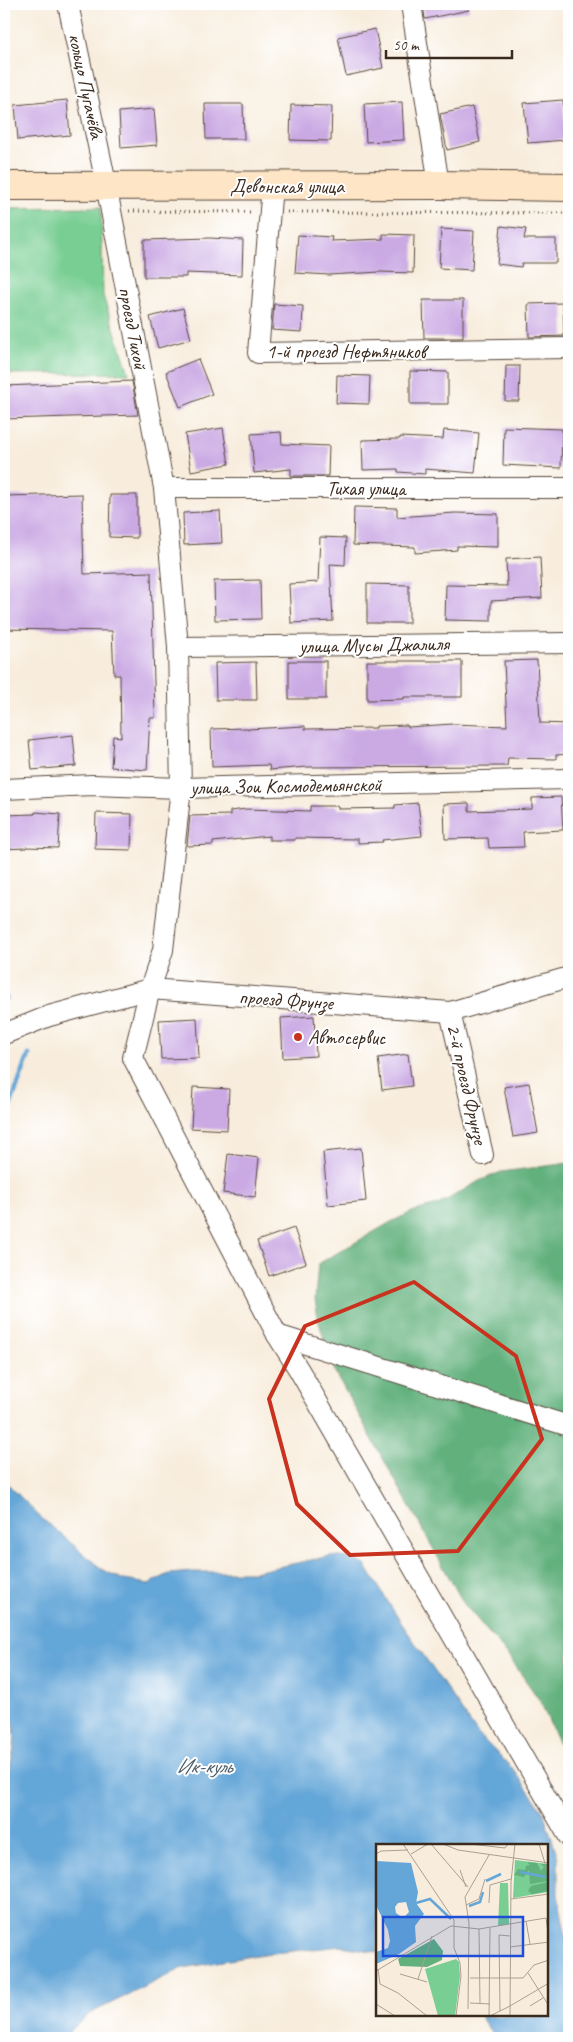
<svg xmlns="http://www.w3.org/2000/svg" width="573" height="2042" viewBox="0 0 573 2042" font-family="Caveat,sans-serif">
<rect width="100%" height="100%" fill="#fff"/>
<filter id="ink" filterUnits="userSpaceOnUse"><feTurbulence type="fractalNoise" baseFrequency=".02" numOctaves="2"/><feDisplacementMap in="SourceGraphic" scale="10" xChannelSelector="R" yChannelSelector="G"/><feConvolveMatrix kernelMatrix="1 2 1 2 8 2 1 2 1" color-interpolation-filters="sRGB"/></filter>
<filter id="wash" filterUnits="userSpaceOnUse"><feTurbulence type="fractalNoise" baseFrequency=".0096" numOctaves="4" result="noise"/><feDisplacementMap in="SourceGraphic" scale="20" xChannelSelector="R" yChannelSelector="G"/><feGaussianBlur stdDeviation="1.12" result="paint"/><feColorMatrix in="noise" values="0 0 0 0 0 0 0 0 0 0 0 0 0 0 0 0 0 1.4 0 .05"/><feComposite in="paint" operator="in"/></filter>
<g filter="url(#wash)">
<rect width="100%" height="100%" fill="#f8eddd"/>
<path fill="#78ce93" stroke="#5a7c58" d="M 101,207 L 103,296 L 129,373 L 4,374 L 4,208 Z"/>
<path fill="#62b17d" stroke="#4e6e4e" d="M 569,1163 L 569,1767 L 540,1701 L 507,1654 L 464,1604 L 336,1374 L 319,1323 L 315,1299 L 318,1264 L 391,1222 L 414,1211 L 438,1205 L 479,1181 L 501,1172 Z"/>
<path fill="#64a6d8" stroke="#50687b" d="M 4,1480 L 39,1516 L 103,1570 L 124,1580 L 149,1584 L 169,1574 L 192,1572 L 254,1572 L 330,1556 L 349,1558 L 365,1565 L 400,1621 L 477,1733 L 514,1770 L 543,1811 L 558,1858 L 558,1895 L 569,1952 L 569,2038 L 495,2038 L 480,2016 L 547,2016 L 547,1846 L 377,1846 L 377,1952 L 342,1946 L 263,1954 L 183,1968 L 89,2014 L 62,2038 L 4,2038 L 4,1780 C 15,1763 21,1718 4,1703 Z"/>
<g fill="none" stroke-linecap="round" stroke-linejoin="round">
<g stroke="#64a6d8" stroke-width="5">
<path d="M 4,996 L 6,998"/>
<path d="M 4,1122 L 29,1055"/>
</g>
</g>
<g id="blocks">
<g fill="#cbaae4">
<path d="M 423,4 L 468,4 L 469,10 L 425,19 Z"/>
<path d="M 375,29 L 383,68 L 346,76 L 338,37 Z"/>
<path d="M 67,100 L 70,135 L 18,140 L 15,105 Z"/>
<path d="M 563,100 L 566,140 L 528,143 L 524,103 Z"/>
<path d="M 402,102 L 404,140 L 366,142 L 364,104 Z"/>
<path d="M 205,104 L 243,104 L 244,139 L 206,139 Z"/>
<path d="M 291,105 L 332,106 L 331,141 L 290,140 Z"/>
<path d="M 472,107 L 480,142 L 447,150 L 440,114 Z"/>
<path d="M 154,109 L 157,145 L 121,148 L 119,112 Z"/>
<path d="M 501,226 L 526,229 L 524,239 L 556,239 L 556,263 L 522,263 L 521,267 L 497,264 Z"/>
<path d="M 441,229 L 474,231 L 472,270 L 439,268 Z"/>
<path d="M 383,234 L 414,235 L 413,273 L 380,272 L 329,275 L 295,273 L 298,235 L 332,237 L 331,241 L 383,239 Z"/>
<path d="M 210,238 L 243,240 L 242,275 L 186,273 L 186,277 L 144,277 L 144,240 Z"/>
<path d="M 423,300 L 463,300 L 463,338 L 424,338 Z"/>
<path d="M 563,303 L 564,336 L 529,337 L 528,304 Z"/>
<path d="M 274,304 L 303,306 L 302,332 L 272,330 Z"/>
<path d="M 183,308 L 191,339 L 158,348 L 150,317 Z"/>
<path d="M 198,359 L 212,394 L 180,407 L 166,372 Z"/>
<path d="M 506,366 L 520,366 L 519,401 L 505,401 Z"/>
<path d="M 410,371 L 448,372 L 448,404 L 410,404 Z"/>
<path d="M 337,375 L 370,376 L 369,404 L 336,403 Z"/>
<path d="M 132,381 L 138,415 L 4,419 L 4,386 Z"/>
<path d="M 504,427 L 562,429 L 561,468 L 503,465 Z"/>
<path d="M 223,428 L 229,464 L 191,471 L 185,434 Z"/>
<path d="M 444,430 L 479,433 L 475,473 L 425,469 L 425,474 L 398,472 L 398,469 L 363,470 L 362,440 L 400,439 L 400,437 L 443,439 Z"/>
<path d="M 281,432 L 282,444 L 329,446 L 328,476 L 291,476 L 291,469 L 254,473 L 251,434 Z"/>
<path d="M 82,494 L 84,574 L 151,572 L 155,718 L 150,718 L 147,770 L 111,767 L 113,736 L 121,737 L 120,675 L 114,675 L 112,631 L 4,629 L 4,496 Z"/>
<path d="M 110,495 L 137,495 L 137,538 L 109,537 Z"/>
<path d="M 354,507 L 397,508 L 397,517 L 455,513 L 498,514 L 498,547 L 457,546 L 457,550 L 415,553 L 415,547 L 353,545 Z"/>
<path d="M 220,511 L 222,543 L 184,545 L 183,513 Z"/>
<path d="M 320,537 L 346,538 L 345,565 L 330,564 L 333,621 L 291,623 L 289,584 L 318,582 Z"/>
<path d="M 540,557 L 542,598 L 491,601 L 491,621 L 445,620 L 446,585 L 507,586 L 506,559 Z"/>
<path d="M 260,580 L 261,619 L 215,620 L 214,581 Z"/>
<path d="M 367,584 L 409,585 L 409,623 L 367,623 Z"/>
<path d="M 537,660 L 540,723 L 569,724 L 569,754 L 556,755 L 556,759 L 508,758 L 507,766 L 307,767 L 270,770 L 269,765 L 212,767 L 211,729 L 248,728 L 248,729 L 305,726 L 305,729 L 376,728 L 376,726 L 407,725 L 408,727 L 452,724 L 507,726 L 504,661 Z"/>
<rect x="289" y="661" width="37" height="38"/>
<path d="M 367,661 L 462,661 L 462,697 L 404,697 L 404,699 L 367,700 Z"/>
<path d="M 256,662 L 257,700 L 216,700 L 215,663 Z"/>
<path d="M 73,735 L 76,766 L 32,770 L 29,740 Z"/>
<path d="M 561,797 L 563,830 L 523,832 L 524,847 L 489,848 L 488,838 L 445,839 L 444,804 L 469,803 L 469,811 L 532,809 L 532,798 Z"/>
<path d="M 418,803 L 422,836 L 382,840 L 383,842 L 358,843 L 358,839 L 295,838 L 295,840 L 269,840 L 269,836 L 213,842 L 213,845 L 187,846 L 190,816 L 230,815 L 230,811 L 246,809 L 310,811 L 310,806 L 338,806 L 338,809 L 395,808 L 395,805 Z"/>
<path d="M 35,812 L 60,814 L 58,848 L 26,847 L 26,848 L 4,849 L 4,815 L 35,814 Z"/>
<path d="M 96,813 L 132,814 L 131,850 L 95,849 Z"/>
<path d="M 314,1016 L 316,1056 L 283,1058 L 281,1018 Z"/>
<path d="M 197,1018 L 199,1058 L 161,1059 L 159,1020 Z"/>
<path d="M 408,1054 L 412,1086 L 382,1090 L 378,1058 Z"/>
<path d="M 529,1083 L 538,1133 L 513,1137 L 504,1087 Z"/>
<path d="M 193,1087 L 229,1089 L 227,1130 L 191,1128 Z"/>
<path d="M 361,1148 L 366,1201 L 328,1205 L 323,1152 Z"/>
<path d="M 228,1154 L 259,1158 L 255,1197 L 223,1193 Z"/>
<path d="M 294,1228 L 306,1263 L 269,1276 L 257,1241 Z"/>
</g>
</g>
</g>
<g filter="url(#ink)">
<use href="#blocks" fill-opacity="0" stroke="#57473b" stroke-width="1"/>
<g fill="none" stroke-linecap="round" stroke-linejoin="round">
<g stroke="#57473b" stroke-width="22">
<g id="minor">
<path d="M 68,4 L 103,169 L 164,488 L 178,647 L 181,788 L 163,950 L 150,989 L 133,1058 L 277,1335 L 299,1370 L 569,1837"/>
<path d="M 411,4 L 439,185"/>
<path d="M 272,186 L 258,353 L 569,348"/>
<path d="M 164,488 L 569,488"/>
<path d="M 178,647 L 569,643"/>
<path d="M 4,789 L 92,785 L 181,788 L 569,779"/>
<path d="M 450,1012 L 483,1155"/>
<path d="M 4,1034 L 49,1016 L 150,989 L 450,1012 L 569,977"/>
<path d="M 277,1335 L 569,1426"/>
</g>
</g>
<g stroke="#57473b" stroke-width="30">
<path id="secondary" d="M 4,186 L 439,185 L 569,187"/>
</g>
<g stroke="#57473b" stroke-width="3" stroke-dasharray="1 4" stroke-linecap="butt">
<path d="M 129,211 L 253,212"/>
<path d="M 287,212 L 569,213"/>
</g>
<use href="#minor" stroke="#fff" stroke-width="20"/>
<use href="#secondary" stroke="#fde5c5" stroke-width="28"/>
</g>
</g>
<path fill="none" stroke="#c8321e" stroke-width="4" stroke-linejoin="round" d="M 414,1282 L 516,1356 L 542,1439 L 458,1551 L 350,1555 L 297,1504 L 269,1399 L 305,1326 Z"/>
<circle fill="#c8321e" stroke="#fff" stroke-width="2" cx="298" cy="1037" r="5"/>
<g text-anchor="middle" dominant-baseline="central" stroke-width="4" stroke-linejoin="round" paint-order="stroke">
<g font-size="20" fill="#3b2a1e" stroke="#fff">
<text transform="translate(86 86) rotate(78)">кольцо Пугачёва</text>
<text x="287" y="186">Девонская улица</text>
<text transform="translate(133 328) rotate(79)">проезд Тихой</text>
<text x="346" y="351">1-й проезд Нефтяников</text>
<text x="366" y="488">Тихая улица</text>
<text transform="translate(374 645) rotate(-1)">улица Мусы Джалиля</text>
<text transform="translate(286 786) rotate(-1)">улица Зои Космодемьянской</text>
<text transform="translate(286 1000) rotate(4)">проезд Фрунзе</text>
<text transform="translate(467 1084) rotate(77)">2-й проезд Фрунзе</text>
</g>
<g font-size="20" fill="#3b2a1e" stroke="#fff" text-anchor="start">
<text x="308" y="1037">Автосервис</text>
</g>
<g font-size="21" font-style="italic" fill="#4b5c68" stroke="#fff">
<text x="204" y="1766">Ик-куль</text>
</g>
</g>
<g transform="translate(376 1844)">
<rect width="172" height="172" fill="#f8eddd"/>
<path d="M 139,16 L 172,20 L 172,48 L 137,54 ZM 124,39 L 132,39 L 133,80 L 122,82 ZM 80,115 L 83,118 L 84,132 L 79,172 L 62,172 L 49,125 Z" fill="#78ce93"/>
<path d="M 151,18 L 161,19 L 165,27 L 168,23 L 165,20 L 172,20 L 172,37 L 154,40 L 153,26 L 148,33 L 138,31 L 142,25 L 149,26 L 150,22 L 154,21 ZM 172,38 L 172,47 L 156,50 L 152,47 L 155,42 ZM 58,95 L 67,107 L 66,116 L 51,123 L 24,122 L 22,115 Z" fill="#62b17d"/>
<path d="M 0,17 L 35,19 L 42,48 L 40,59 L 48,70 L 39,82 L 40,98 L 23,110 L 0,120 L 0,108 L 12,104 L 14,97 L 12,86 L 0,61 ZM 30,58 L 33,68 L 27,74 L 20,69 L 19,63 L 22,59 Z" fill="#64a6d8" fill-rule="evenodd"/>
<path fill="none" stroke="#64a6d8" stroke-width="2.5" d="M 144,28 L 170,33M 110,37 L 125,30M 40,59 L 54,55 L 75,75M 93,62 L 104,58 L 107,48"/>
<path fill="none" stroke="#ac9f91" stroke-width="1" d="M 27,0 L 78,76 L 78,104 L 84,119 L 85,132 L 80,172M 55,0 L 92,43M 67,0 L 82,6 L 173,19M 94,0 L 129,4 L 132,0M 163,0 L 173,32M 0,10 L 5,7 L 32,6M 35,10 L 52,0M 84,26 L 90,43M 135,55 L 173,50M 113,59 L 114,41 L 135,35M 90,61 L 103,55 L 109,35M 150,77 L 154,100M 103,85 L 104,159M 134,103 L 173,98M 2,125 L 4,140 L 22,149 L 51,172M 0,127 L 75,82 L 103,85 L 170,74 L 173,96M 152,129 L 173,162M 24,130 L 51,138M 94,134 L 147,134 L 158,121 L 173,116M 42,135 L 56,92M 94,159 L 114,160M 0,160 L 19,172M 134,162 L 173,139M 154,162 L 167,154M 92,165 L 93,79 L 89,53 L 113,11M 124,167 L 123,91 L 134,92M 113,172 L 114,84M 114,172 L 134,162M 134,172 L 135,38 L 139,0"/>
<path fill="#1d4ed8" fill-opacity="0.15" stroke="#1d4ed8" stroke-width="2.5" d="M 7,73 L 147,73 L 147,112 L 7,112 Z"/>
<rect width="172" height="172" fill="none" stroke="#3b2a1e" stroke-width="2.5"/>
</g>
<rect width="573" height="2042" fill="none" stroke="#fff" stroke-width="20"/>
<path d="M386 50v8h126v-8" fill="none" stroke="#3b2a1e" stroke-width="2.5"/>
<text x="393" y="50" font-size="15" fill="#3b2a1e" stroke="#ffffff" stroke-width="4" paint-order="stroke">50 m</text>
</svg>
